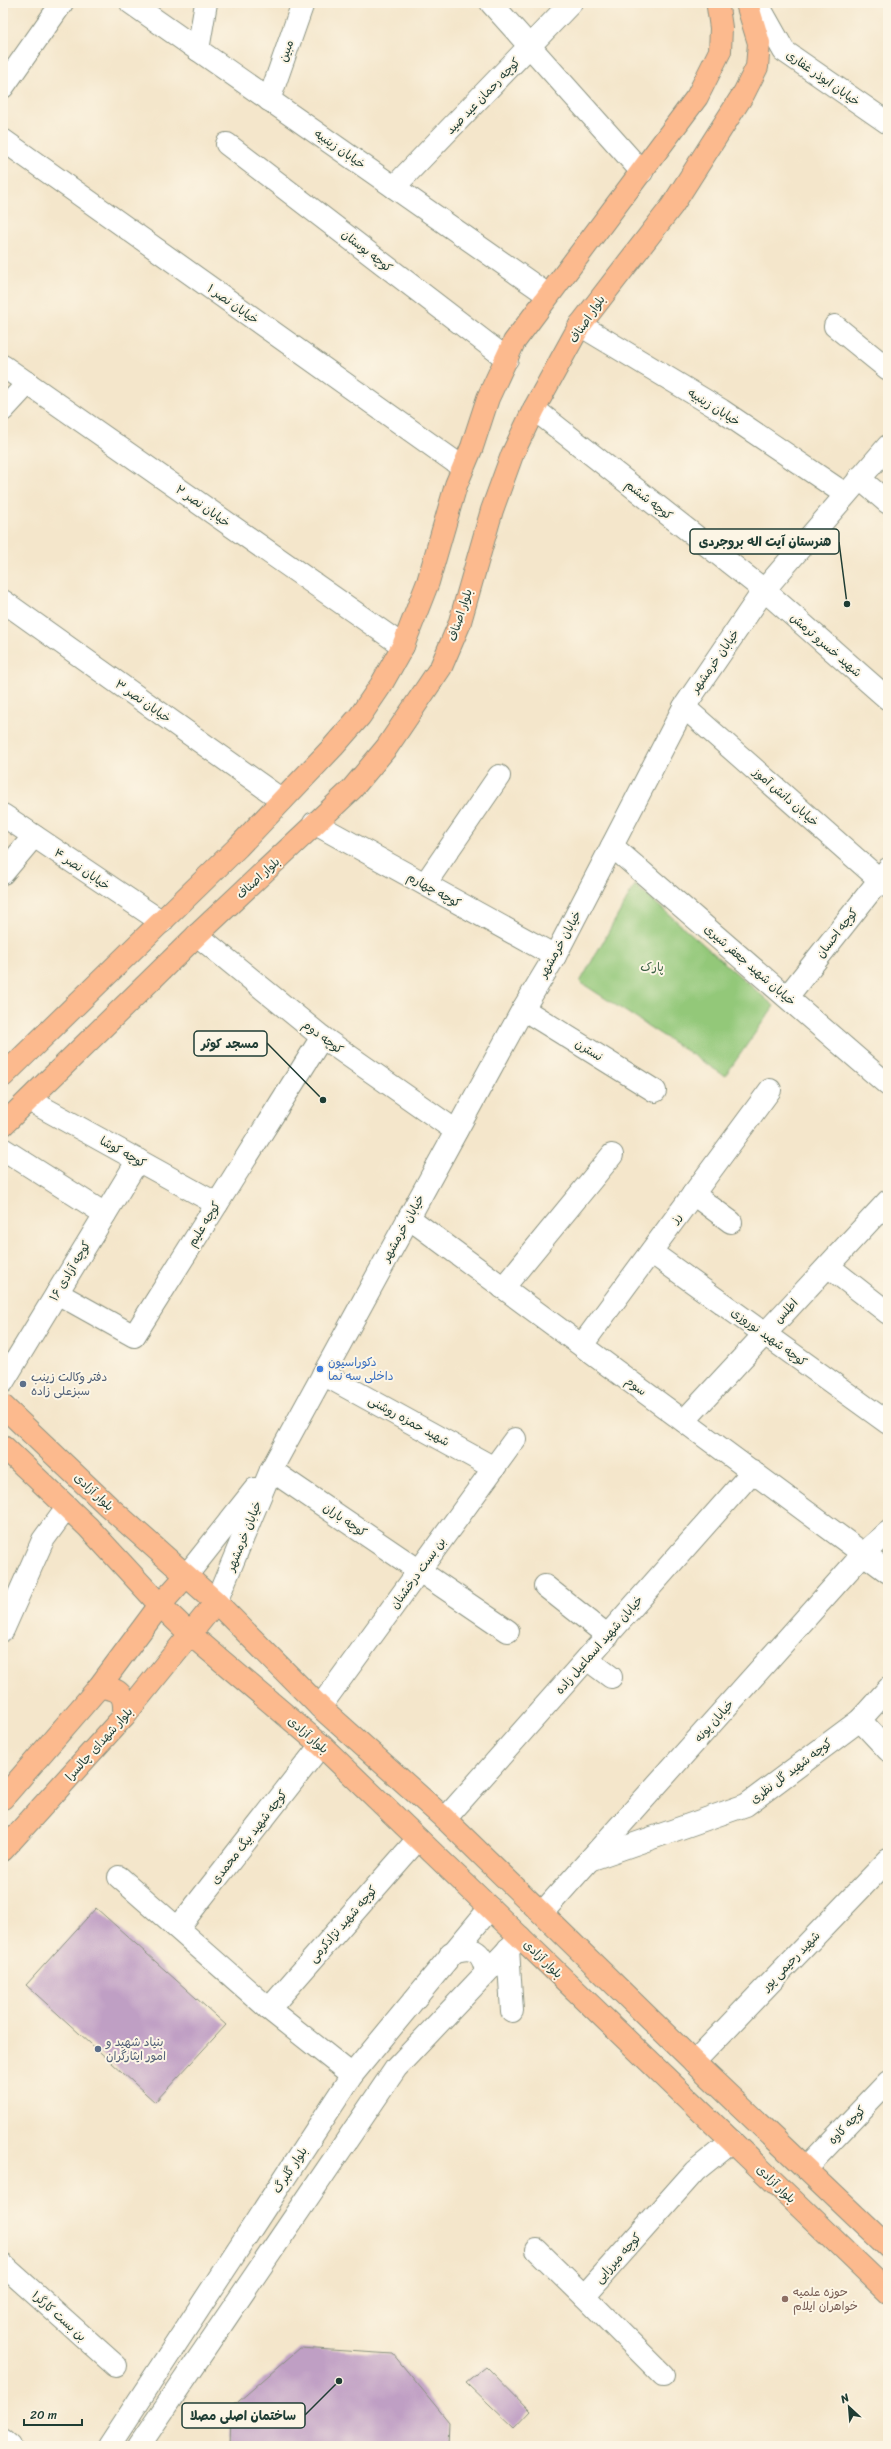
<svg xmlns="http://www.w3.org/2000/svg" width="891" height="2449" viewBox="0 0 891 2449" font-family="Sriracha,'Playpen Sans Arabic',sans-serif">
<rect width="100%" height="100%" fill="#fcf5e5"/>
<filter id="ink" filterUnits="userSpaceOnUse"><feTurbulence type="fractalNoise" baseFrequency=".025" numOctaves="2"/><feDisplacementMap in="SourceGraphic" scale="8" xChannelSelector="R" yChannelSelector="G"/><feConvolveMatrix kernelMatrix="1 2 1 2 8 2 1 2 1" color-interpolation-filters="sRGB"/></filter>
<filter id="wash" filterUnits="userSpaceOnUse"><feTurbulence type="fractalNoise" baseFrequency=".012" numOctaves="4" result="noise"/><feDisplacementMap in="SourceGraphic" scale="16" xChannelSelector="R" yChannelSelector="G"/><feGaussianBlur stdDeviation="0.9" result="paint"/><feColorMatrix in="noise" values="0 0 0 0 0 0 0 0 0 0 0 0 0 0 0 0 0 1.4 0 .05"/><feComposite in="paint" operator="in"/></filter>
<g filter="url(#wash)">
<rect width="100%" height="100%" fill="#f4e6cb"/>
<path fill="#93c879" stroke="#598256" d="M 635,885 L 774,1006 L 725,1076 L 580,982 Z"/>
<g id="blocks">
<g fill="#bf9fc4">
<path d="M 96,1908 L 226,2025 L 155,2102 L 26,1985 Z"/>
<path d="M 300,2348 L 393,2354 L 449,2422 L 448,2446 L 230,2446 L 231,2408 Z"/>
<path d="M 486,2366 L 530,2411 L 514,2428 L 466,2382 Z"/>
</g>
</g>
</g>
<g filter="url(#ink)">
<use href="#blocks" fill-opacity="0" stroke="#8a9280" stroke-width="1"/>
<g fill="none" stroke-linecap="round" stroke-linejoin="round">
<g stroke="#8a9280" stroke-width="24">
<g id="minor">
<path d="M 131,3 L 548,295"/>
<path d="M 491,3 L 642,172"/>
<path d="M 757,3 L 784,51 L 888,123"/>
<path d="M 198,50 L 206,3"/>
<path d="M 3,87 L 62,3"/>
<path d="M 269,100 L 303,3"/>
<path d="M 3,140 L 462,467"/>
<path d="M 227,144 L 507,359"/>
<path d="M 394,187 L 571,3"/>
<path d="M 580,325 L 721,410 L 845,494"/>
<path d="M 835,326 L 888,369"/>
<path d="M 3,366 L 403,646"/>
<path d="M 534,409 L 764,590 L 888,699"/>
<path d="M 3,410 L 28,383"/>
<path d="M 859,478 L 888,503"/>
<path d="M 3,601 L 282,800"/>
<path d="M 684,707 L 888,887"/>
<path d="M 3,815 L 162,922"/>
<path d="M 314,823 L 555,956"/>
<path d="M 612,846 L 888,1085"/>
<path d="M 3,873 L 34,836"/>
<path d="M 425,884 L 499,776"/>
<path d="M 197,935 L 322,1037 L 456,1131"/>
<path d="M 787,997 L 888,869"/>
<path d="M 523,1009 L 655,1091"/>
<path d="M 29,1100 L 217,1204"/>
<path d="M 3,1149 L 105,1214"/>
<path d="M 693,1194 L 731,1222"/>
<path d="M 409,1218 L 888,1572"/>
<path d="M 651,1252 L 888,1423"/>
<path d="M 828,1266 L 888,1313"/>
<path d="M 503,1288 L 612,1155"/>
<path d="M 57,1293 L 134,1336 L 322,1037"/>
<path d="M 582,1345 L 770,1090"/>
<path d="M 323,1374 L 494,1468"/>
<path d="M 3,1382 L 138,1160"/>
<path d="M 684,1421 L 888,1201"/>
<path d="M 271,1470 L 508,1631"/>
<path d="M 186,1576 L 255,1489"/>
<path d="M 545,1586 L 608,1636"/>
<path d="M 216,1602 L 271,1470 L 523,1009 L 555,956 L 684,707 L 764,590 L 888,446"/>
<path d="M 3,1630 L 43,1540 L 67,1507"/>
<path d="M 587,1659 L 611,1677"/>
<path d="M 320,1707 L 515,1439"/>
<path d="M 860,1720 L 888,1750"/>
<path d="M 445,1819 L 753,1471"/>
<path d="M 592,1859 L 746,1805 L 860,1720 L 888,1689"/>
<path d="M 119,1877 L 269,2009 L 352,2075"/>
<path d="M 542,1913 L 864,1553 L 888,1532"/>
<path d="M 178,1928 L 321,1745"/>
<path d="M 508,1949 L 512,2011"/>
<path d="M 451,1953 C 472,1945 482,1950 486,1972"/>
<path d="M 269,2009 L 418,1839"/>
<path d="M 694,2062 L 888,1860"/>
<path d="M 806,2168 L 888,2082"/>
<path d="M 537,2250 L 584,2296"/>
<path d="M 3,2265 L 116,2366"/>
<path d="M 663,2375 L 584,2296 L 695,2171 L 732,2141"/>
<path d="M 3,2440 L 10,2446"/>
<path d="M 109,2446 L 352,2075 L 490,1908"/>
<path d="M 139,2446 L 396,2068 L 520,1937"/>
</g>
</g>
<g stroke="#8a9280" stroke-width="24">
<g id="major">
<path d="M 3,1076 L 238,847 L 333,747 L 360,716 L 381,685 L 403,646 L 428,582 L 456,485 L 472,447 L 488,398 L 514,342 L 697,97 L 720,51 L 721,28 L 718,7"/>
<path d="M 3,1125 L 197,935 L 352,789 L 387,747 L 441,667 L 459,625 L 492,510 L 512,455 L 534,409 L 580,325 L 672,206 L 744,93 L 757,67 L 759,43 L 748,7"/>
<path d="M 3,1406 L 108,1506 L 216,1602 L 320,1707 L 445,1819 L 694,2062 L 888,2247"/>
<path d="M 3,1446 L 88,1527 L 160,1605 L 190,1634 L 321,1745 L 888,2292"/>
<path d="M 99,1687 C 121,1689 125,1694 124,1716"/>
<path d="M 3,1798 L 99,1687 L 160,1605 L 186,1576"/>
<path d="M 3,1850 L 124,1716 L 216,1602"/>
</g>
</g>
<use href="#minor" stroke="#fff" stroke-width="22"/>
<use href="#major" stroke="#fcba8e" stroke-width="22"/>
</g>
</g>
<circle fill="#3f7fe0" stroke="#fcf5e5" stroke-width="1.5" cx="320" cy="1369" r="4"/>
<g fill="#5c6f8a" stroke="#fcf5e5" stroke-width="1.5">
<circle cx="23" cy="1384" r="4"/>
<circle cx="98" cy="2049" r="4"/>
</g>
<circle fill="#8d6e63" stroke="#fcf5e5" stroke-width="1.5" cx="785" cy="2299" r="4"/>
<g text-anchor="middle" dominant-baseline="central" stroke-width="4" stroke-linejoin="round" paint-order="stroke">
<g font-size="12" fill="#1f3d34" stroke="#fcf5e5">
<text transform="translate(286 51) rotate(-71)">مبین</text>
<text transform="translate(823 78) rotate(35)">خیابان ابوذر غفاری</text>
<text transform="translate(483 96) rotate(-46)">کوچه رحمان عید صید</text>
<text transform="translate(340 149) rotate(35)">خیابان زینبیه</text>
<text transform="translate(367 251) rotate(38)">کوچه بوستان</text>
<text transform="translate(233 304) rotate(35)">خیابان نصر ۱</text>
<text transform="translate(587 319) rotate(-56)">بلوار اصناف</text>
<text transform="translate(714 407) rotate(32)">خیابان زینبیه</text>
<text transform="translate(649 500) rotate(38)">کوچه ششم</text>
<text transform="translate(203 506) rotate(35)">خیابان نصر ۲</text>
<text transform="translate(460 615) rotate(-72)">بلوار اصناف</text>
<text transform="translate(826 645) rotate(41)">شهید خسرو ترمش</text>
<text transform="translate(715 661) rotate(-55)">خیابان خرمشهر</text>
<text transform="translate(143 701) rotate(35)">خیابان نصر ۳</text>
<text transform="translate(786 797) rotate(41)">خیابان دانش آموز</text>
<text transform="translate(82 869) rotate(34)">خیابان نصر ۴</text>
<text transform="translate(258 878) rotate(-43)">بلوار اصناف</text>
<text transform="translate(434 890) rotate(29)">کوچه چهارم</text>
<text transform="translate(837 933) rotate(-52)">کوچه احسان</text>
<text transform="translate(560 944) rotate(-61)">خیابان خرمشهر</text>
<text transform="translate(750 965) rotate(41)">خیابان شهید جعفر شیری</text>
<text transform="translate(323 1037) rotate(37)">کوچه دوم</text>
<text transform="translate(589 1050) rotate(32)">نسترن</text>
<text transform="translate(123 1152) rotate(29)">کوچه کوشا</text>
<text transform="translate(676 1218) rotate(-54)">رز</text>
<text transform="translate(204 1224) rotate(-58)">کوچه علیم</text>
<text transform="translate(403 1228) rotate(-61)">خیابان خرمشهر</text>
<text transform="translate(70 1271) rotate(-59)">کوچه آزادی ۱۶</text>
<text transform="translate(786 1311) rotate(-47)">اطلس</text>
<text transform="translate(769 1337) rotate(36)">کوچه شهید نوروزی</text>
<text transform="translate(636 1386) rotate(36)">سوم</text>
<text transform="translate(409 1421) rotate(29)">شهید حمزه روشنی</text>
<text transform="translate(94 1492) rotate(43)">بلوار آزادی</text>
<text transform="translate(345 1520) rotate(34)">کوچه باران</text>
<text transform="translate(244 1536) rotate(-68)">خیابان خرمشهر</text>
<text transform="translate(418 1573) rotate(-54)">بن بست درخشنان</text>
<text transform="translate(599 1645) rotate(-49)">خیابان شهید اسماعیل زاده</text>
<text transform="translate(714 1721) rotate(-48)">خیابان پونه</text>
<text transform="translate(308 1735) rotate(41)">بلوار آزادی</text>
<text transform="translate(99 1744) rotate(-48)">بلوار شهدای چالسرا</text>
<text transform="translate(791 1771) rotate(-37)">کوچه شهید گل نظری</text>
<text transform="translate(249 1837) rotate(-52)">کوچه شهید بیگ محمدی</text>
<text transform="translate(343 1924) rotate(-49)">کوچه شهید نژادکرمی</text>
<text transform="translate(543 1959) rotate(44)">بلوار آزادی</text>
<text transform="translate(791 1961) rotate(-46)">شهید رحیمی پور</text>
<text transform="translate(847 2125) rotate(-46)">کوچه کاوه</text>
<text transform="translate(290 2170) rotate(-57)">بلوار گلبرگ</text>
<text transform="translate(776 2184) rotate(44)">بلوار آزادی</text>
<text transform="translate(618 2258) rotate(-48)">کوچه میرزایی</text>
<text transform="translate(59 2316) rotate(42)">بن بست کارگر۱</text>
</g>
<g font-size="12" fill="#3c6045" stroke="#fcf5e5">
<text x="652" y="967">پارک</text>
</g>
<g font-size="12" fill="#366cbe" stroke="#fcf5e5" text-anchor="start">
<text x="328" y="1362">دکوراسیون<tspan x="328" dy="14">داخلی سه نما</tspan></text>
</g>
<g font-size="12" fill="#4e5e75" stroke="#fcf5e5" text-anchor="start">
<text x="31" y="1377">دفتر وکالت زینب<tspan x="31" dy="14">سبزعلی زاده</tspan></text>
<text x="106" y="2042">بنیاد شهید و<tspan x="106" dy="14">امور ایثارگران</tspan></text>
</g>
<g font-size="12" fill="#785e54" stroke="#fcf5e5" text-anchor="start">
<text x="793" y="2292">حوزه علمیه<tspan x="793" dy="14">خواهران ایلام</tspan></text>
</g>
</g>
<path fill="none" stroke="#1f3d34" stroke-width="1.5" d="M847 604L839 542M323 1100L267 1043M339 2381L305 2415"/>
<g fill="#1f3d34" stroke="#fcf5e5" stroke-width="1.5">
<circle cx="847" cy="604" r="4"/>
<circle cx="323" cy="1100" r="4"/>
<circle cx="339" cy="2381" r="4"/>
</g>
<g fill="#fcf5e5" stroke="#1f3d34" stroke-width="1.5">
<rect x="690" y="529" width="149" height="25" rx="4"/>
<rect x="194" y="1031" width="73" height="25" rx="4"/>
<rect x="182" y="2403" width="123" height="25" rx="4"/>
</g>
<g font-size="13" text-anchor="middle" font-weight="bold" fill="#1f3d34">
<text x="765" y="546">هنرستان آیت اله بروجردی</text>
<text x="230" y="1048">مسجد کوثر</text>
<text x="243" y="2420">ساختمان اصلی مصلا</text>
</g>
<rect width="891" height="2449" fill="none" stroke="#fcf5e5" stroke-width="16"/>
<g transform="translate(849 2407) rotate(334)" stroke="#fcf5e5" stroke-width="3" paint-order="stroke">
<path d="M0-3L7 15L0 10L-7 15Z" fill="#1f3d34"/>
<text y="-6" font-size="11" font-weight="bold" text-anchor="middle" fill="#1f3d34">N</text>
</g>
<path d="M24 2419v6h58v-6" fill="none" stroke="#1f3d34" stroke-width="2"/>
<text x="30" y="2419" font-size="12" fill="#1f3d34" stroke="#fcf5e5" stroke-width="3" paint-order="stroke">20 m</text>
</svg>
